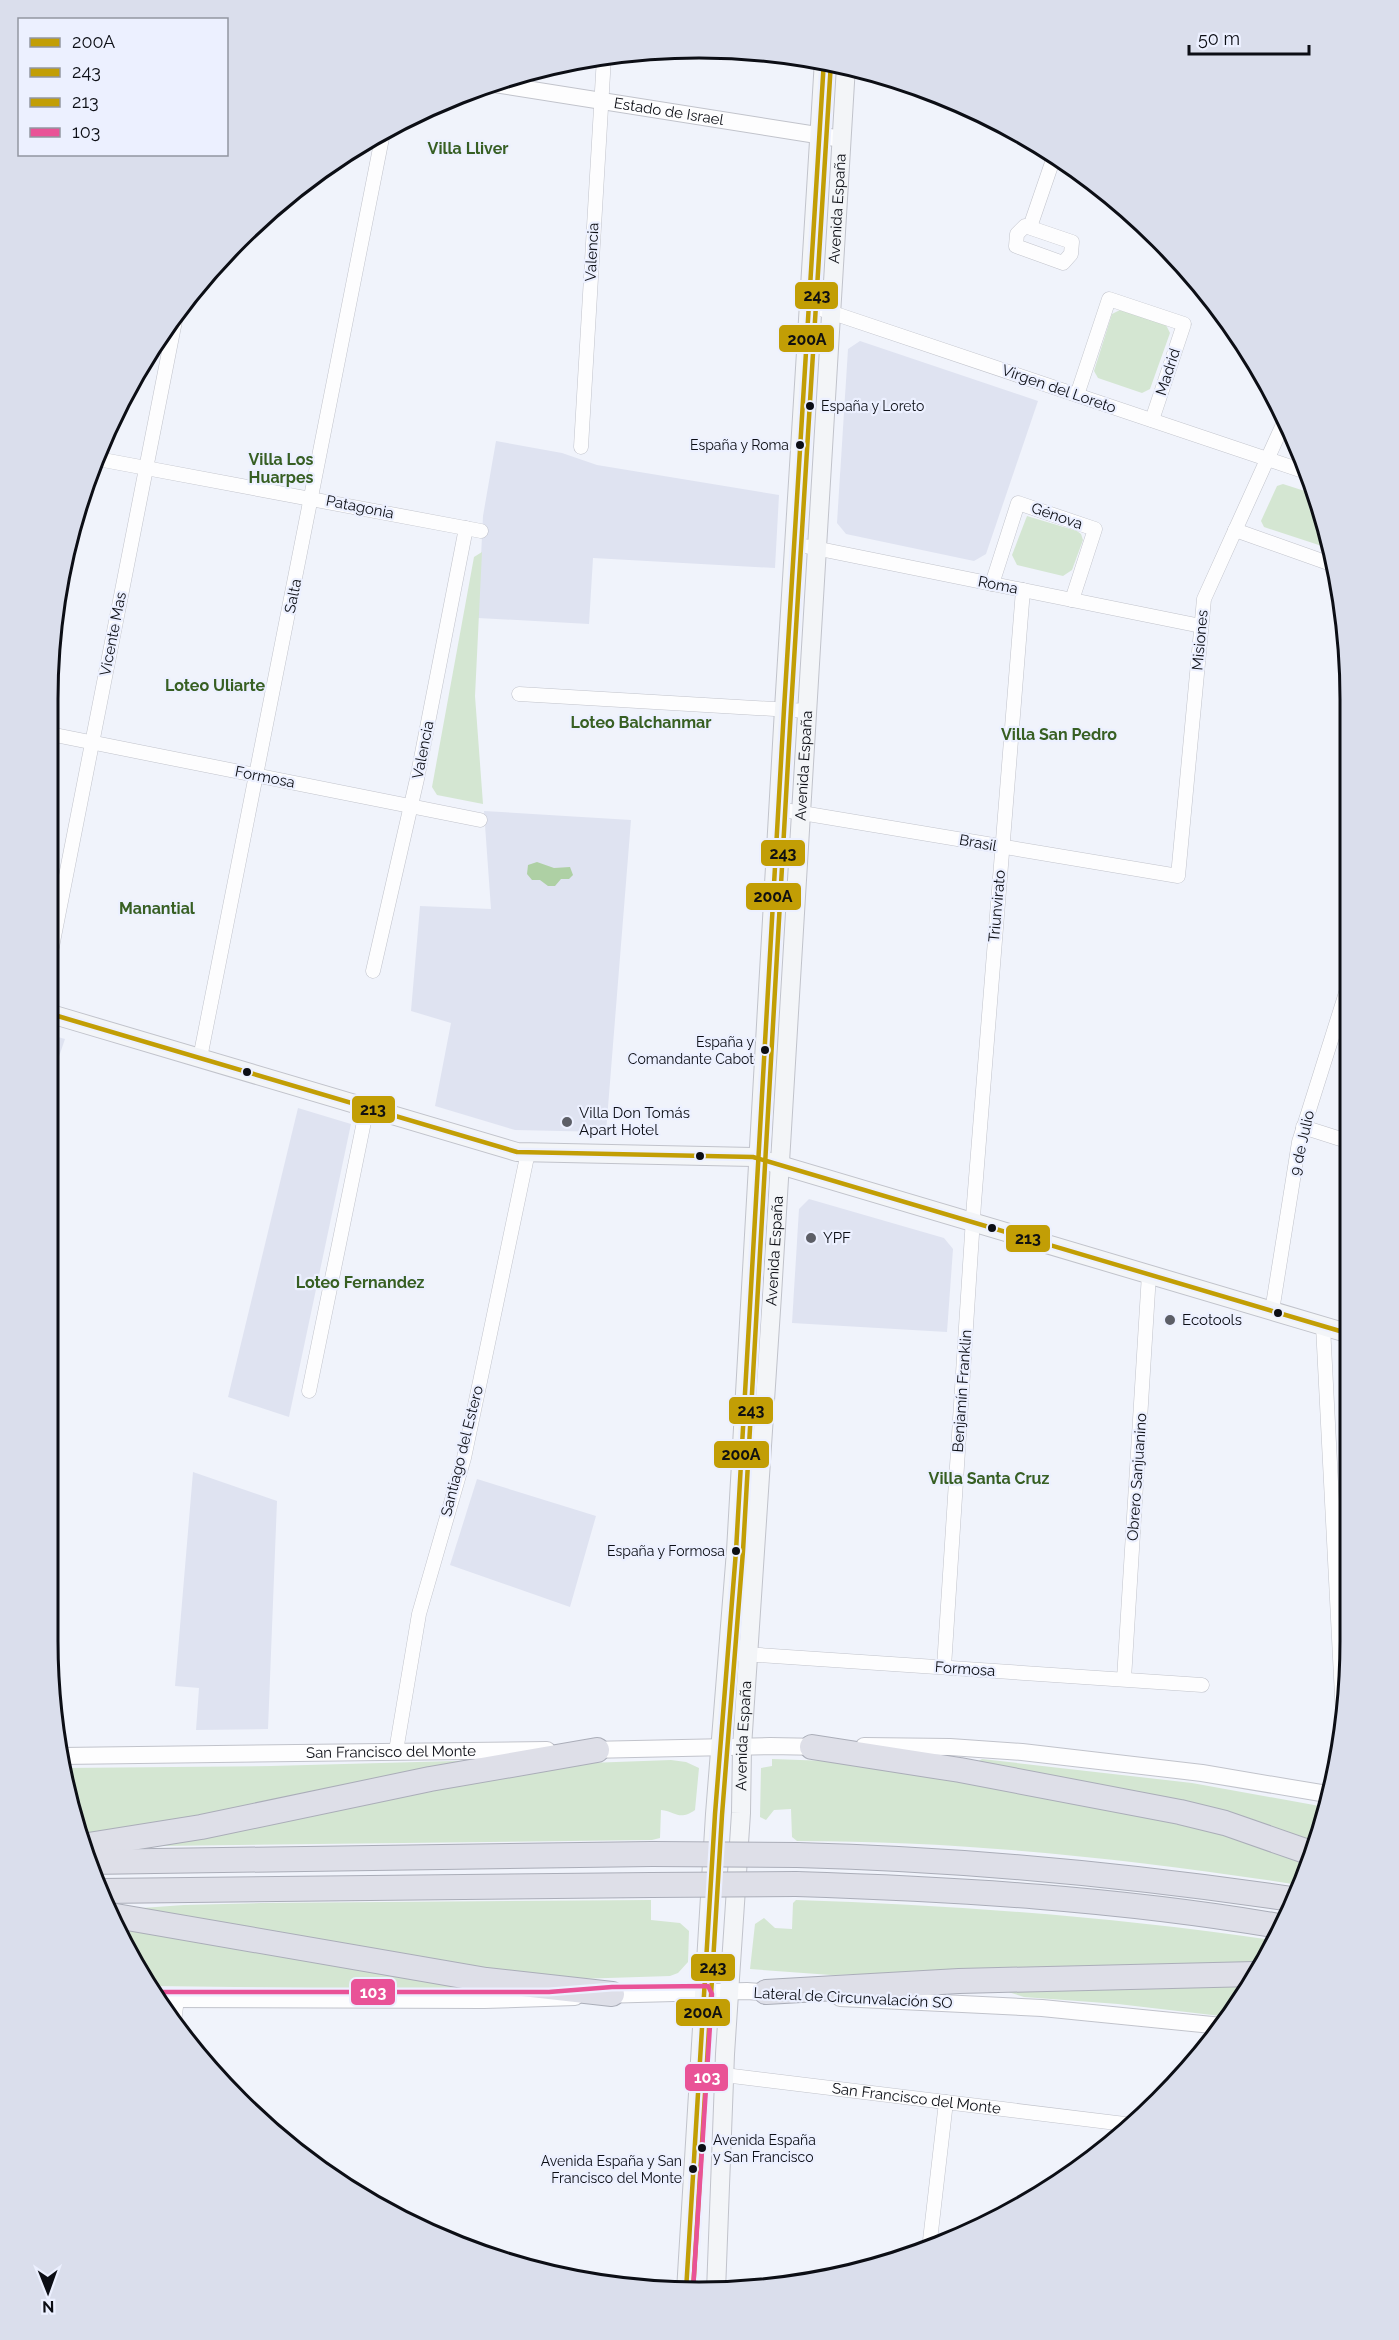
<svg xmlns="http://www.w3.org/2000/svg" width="1399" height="2340" viewBox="0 0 1399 2340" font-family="Raleway,sans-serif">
<rect width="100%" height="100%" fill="#f0f3fb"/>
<g fill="#dfe3f1">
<path d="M 860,341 L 1038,401 L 986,554 L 974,561 L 846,534 L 837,523 L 848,349 Z"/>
<path d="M 496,441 L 562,453 L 597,465 L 779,495 L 775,568 L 593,558 L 589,624 L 478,618 L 483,516 Z"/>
<path d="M 484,811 L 631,820 L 606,1132 L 515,1130 L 435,1106 L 451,1023 L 411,1011 L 420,906 L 491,909 Z"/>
<path d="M 51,1035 L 65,1039 L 51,1080 Z"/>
<path d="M 298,1108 L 351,1124 L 289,1417 L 228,1397 Z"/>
<path d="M 809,1199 L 944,1238 L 953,1249 L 947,1332 L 792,1323 L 799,1209 Z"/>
<path d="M 193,1472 L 277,1501 L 268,1729 L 196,1730 L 199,1688 L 175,1686 Z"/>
<path d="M 477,1479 L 596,1516 L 570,1607 L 450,1565 Z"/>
</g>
<g fill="#d4e6d2">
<path d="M 1120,310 L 1166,325 L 1170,333 L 1150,389 L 1142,393 L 1098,378 L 1094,371 L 1112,314 Z"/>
<path d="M 1283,484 L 1317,495 L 1328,548 L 1264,527 L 1261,521 L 1277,486 Z"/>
<path d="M 1027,516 L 1077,531 L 1081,534 L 1083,540 L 1072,570 L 1063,576 L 1017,565 L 1012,555 Z"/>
<path d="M 482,552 L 475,696 L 483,804 L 437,795 L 432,787 L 474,557 Z"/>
<path d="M 772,1759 L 885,1763 L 1188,1820 L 1311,1861 L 1299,1885 C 1132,1859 966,1841 797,1841 L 792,1837 L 791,1809 L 774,1810 L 766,1820 L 760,1817 L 761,1768 L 772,1766 Z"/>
<path d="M 982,1759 L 1192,1783 L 1325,1807 L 1317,1845 L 977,1762 Z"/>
<path d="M 491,1760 L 208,1816 L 79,1834 L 64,1768 L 271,1766 Z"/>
<path d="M 671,1760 L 686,1762 L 699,1768 L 695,1810 C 679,1821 677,1812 661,1810 L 660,1838 L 652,1840 L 160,1846 L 194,1837 L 561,1764 Z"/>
<path d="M 651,1900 L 651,1920 L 680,1923 L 689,1931 L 688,1962 L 678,1973 L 670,1976 L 577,1979 L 537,1976 L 128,1909 L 184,1905 L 261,1903 Z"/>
<path d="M 796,1900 C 956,1905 1114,1917 1272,1940 L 1260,1965 L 831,1975 L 750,1969 L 755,1924 L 764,1918 L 775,1928 L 792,1929 L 793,1903 Z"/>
<path d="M 115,1927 L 471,1986 L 470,1990 L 151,1986 Z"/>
<path d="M 1251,1983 L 1241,2003 L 1229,2017 L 1118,2004 L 1024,1997 L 1005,1991 Z"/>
</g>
<path fill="#aed0a4" d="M 537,862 L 554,868 L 570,867 L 573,875 L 569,879 L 561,879 L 555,886 L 548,886 L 540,880 L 532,880 L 527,874 L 528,865 Z"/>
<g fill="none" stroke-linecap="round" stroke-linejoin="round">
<g stroke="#c1c3cb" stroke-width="15">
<g id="minor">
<path d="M 1025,226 L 1072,242 L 1071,254 L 1063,263 L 1016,246 L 1017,234 Z"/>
<path d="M 1030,227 L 1055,154"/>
<path d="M 809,305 L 1309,473"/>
<path d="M 1077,395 L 1109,299 L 1184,324 L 1152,420"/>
<path d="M 581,447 L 604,57"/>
<path d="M 98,459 L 481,531"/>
<path d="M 1235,530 L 1331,564"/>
<path d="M 795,544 L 1201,626"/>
<path d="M 992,584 L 1018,503 L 1095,529 L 1072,600"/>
<path d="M 519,694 L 807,711"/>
<path d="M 50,734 L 480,820"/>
<path d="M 778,809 L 1178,876 L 1204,599 L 1285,420"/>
<path d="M 51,952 L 176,316"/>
<path d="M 373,971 L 417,779 L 466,528"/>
<path d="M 200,1058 L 383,133"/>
<path d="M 1303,1127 L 1350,1142"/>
<path d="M 1272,1311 L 1299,1142 L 1350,980"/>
<path d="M 1323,1326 L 1343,1716"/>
<path d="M 309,1391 L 367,1107"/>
<path d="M 729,1653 L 1202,1685"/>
<path d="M 944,1667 L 974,1203 L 1023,590"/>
<path d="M 1124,1679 L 1149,1274"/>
<path d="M 396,1751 L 419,1614 L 464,1458 L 528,1152"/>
<path d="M 174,2022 L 177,1999"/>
<path id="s1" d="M 700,2072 L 1133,2125"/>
<path d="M 929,2249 L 946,2102"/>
</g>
</g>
<g stroke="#c1c3cb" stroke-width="18">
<g id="tertiary">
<path id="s2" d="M 495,84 L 842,139"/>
<path d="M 864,1746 L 950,1747 L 1022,1752 L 1202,1773 L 1327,1794"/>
<path d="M 588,1750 L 770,1746 L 823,1747"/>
<path id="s3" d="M 61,1756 L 547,1750"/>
<path d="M 601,1995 L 747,1991 L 776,1993"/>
<path d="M 840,1998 L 1042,2008 L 1222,2026"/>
<path d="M 159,1999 L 484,2000 L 575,1997"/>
</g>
</g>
<g stroke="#c1c3cb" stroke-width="20">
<g id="secondary">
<path d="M 51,1014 L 517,1152 L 753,1157 L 1350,1334"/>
<path d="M 686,2291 L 715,1814 L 736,1551 L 784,709 L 824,60"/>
<path id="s4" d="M 716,2291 L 725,2054 L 741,1813 L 742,1747 L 772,1295 L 846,66"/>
</g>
</g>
<g stroke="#aaadb8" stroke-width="26">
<g id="motorway">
<path d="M 812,1747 L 960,1770 L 1180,1812 L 1225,1823 L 1314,1854"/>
<path d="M 82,1846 L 201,1827 L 430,1779 L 597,1750"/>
<path d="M 797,1855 C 963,1859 1127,1875 1292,1899"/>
<path d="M 88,1862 L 652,1854"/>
<path d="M 796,1884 C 957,1889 1120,1899 1279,1926"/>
<path d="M 100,1891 L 651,1885"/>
<path d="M 110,1915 L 486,1980 L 612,1994"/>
<path d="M 766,1992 L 959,1981 L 1255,1974"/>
</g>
</g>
<use href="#minor" stroke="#fdfdfe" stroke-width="14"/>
<use href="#tertiary" stroke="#fdfdfe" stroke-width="16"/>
<use href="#secondary" stroke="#f3f5f8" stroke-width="18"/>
<use href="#motorway" stroke="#dedfe8" stroke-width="24"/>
<g stroke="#aaadb8" stroke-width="26" stroke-linecap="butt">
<g id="motorway-bridge">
<path d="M 652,1854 L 797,1855"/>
<path d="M 651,1885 L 796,1884"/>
</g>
</g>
<use href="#motorway-bridge" stroke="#dedfe8" stroke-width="24"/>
<g stroke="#ecf0ff" stroke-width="9">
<path id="bus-1" d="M 686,2291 L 715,1814 L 736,1551 L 784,709 L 824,60"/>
</g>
<g stroke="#ecf0ff" stroke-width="9">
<path id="bus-2" d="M 693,2291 L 722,1815 L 743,1551 L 791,709 L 831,62"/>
</g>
<g stroke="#ecf0ff" stroke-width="9">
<path id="bus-3" d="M 51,1014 L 517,1152 L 753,1157 L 1350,1334"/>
</g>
<g stroke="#ecf0ff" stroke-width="9">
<path id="bus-4" d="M 159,1992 L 549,1992 L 612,1987 L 708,1986 L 712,1994 L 693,2291"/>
</g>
<use href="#bus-1" stroke="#c29e05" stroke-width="4.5"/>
<use href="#bus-2" stroke="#c29e05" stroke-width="4.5"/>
<use href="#bus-3" stroke="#c29e05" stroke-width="4.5"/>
<use href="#bus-4" stroke="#e95297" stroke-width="4.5"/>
</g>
<g fill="#0c0e15" stroke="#ecf0ff" stroke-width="2">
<circle cx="810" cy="406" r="5"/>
<circle cx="800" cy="445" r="5"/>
<circle cx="765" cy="1050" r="5"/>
<circle cx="247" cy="1072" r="5"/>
<circle cx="700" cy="1156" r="5"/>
<circle cx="992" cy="1228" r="5"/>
<circle cx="1278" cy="1313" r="5"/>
<circle cx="736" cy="1551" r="5"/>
<circle cx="702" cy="2148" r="5"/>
<circle cx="693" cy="2169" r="5"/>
</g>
<g fill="#5c5e66" stroke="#ecf0ff" stroke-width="2">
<circle cx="567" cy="1122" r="6"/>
<circle cx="811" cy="1238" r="6"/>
<circle cx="1170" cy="1320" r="6"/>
</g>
<g text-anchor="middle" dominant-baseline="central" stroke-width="4.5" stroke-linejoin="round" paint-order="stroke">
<g font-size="14" fill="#0c0e15" stroke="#ecf0ff" text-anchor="end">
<text x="821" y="406" text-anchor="start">España y Loreto</text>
<text x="789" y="445">España y Roma</text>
<text x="754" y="1042">España y<tspan x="754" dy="17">Comandante Cabot</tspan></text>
<text x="725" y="1551">España y Formosa</text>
<text x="713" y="2140" text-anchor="start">Avenida España<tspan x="713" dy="17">y San Francisco</tspan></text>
<text x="682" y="2161">Avenida España y San<tspan x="682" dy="17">Francisco del Monte</tspan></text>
</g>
<g font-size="15" fill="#0c0e15" stroke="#ecf0ff">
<text stroke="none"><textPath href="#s2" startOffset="176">Estado de Israel</textPath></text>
<text stroke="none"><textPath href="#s4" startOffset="2086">Avenida España</textPath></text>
<text transform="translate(592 252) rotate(-87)">Valencia</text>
<text transform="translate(1168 372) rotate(-72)">Madrid</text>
<text transform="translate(1059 389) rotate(19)">Virgen del Loreto</text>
<text transform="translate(360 507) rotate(11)">Patagonia</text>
<text transform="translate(1057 516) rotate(19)">Génova</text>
<text transform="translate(998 585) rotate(11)">Roma</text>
<text transform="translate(293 596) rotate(-79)">Salta</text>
<text transform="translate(113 634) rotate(-79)">Vicente Mas</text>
<text transform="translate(1200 640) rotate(-85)">Misiones</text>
<text transform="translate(423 750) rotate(-79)">Valencia</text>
<text stroke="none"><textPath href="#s4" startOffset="1528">Avenida España</textPath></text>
<text transform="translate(265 777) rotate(11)">Formosa</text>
<text transform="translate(978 843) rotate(10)">Brasil</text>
<text transform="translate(997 906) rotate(-85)">Triunvirato</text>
<text transform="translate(1302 1143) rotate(-77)">9 de Julio</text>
<text stroke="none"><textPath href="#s4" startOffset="1042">Avenida España</textPath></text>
<text transform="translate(962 1391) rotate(-86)">Benjamín Franklin</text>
<text transform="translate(462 1451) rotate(-76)">Santiago del Estero</text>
<text transform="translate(1137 1477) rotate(-86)">Obrero Sanjuanino</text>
<text transform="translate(965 1669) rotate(4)">Formosa</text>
<text stroke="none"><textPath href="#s4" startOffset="556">Avenida España</textPath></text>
<text stroke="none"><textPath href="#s3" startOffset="330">San Francisco del Monte</textPath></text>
<text transform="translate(853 1998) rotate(3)">Lateral de Circunvalación SO</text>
<text stroke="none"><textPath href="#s1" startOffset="218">San Francisco del Monte</textPath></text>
</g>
<g font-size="15" fill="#0c0e15" stroke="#ecf0ff" text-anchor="start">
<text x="579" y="1113">Villa Don Tomás<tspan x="579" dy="17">Apart Hotel</tspan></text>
<text x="823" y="1238">YPF</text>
<text x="1182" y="1320">Ecotools</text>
</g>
<g font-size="16" font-weight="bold" fill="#375f23" stroke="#ecf0ff">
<text x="468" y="148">Villa Lliver</text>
<text x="281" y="459">Villa Los<tspan x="281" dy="18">Huarpes</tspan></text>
<text x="215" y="685">Loteo Uliarte</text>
<text x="641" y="722">Loteo Balchanmar</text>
<text x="1059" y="734">Villa San Pedro</text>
<text x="157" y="908">Manantial</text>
<text x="360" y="1282">Loteo Fernandez</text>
<text x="989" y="1478">Villa Santa Cruz</text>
</g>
</g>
<path d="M0 0H1399V2340H0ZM699 58H699A641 641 0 0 1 1340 699V1641A641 641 0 0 1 699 2282H699A641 641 0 0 1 58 1641V699A641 641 0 0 1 699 58Z" fill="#dadeec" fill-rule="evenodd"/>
<path fill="none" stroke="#0c0e15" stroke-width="3" d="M699 58H699A641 641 0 0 1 1340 699V1641A641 641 0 0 1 699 2282H699A641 641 0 0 1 58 1641V699A641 641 0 0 1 699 58Z"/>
<g stroke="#ecf0ff" stroke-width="2">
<rect x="794" y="281" width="45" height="29" rx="6" fill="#c29e05"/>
<rect x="778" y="324" width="57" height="29" rx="6" fill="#c29e05"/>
<rect x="760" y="839" width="46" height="28" rx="6" fill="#c29e05"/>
<rect x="745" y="882" width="57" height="29" rx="6" fill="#c29e05"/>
<rect x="351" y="1095" width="45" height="29" rx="6" fill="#c29e05"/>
<rect x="1005" y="1224" width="46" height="29" rx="6" fill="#c29e05"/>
<rect x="728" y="1396" width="46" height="29" rx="6" fill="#c29e05"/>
<rect x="713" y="1440" width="57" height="29" rx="6" fill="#c29e05"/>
<rect x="690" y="1953" width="46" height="29" rx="6" fill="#c29e05"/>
<rect x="350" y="1978" width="46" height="28" rx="6" fill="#e95297"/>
<rect x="675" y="1998" width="56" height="29" rx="6" fill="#c29e05"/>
<rect x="684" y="2063" width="45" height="29" rx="6" fill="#e95297"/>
</g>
<g font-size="16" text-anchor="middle" font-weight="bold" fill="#fff">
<text x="373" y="1998">103</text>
<text x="707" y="2083">103</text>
</g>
<g font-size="16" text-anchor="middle" font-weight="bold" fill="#111">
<text x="817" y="301">243</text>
<text x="807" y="345">200A</text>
<text x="783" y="859">243</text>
<text x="773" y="902">200A</text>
<text x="373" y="1115">213</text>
<text x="1028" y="1244">213</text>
<text x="751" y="1416">243</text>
<text x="741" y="1460">200A</text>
<text x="713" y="1973">243</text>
<text x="703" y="2018">200A</text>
</g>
<rect x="18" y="18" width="210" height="138" fill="#ecf0ff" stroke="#9296a1" stroke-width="1.5"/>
<rect x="30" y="38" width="30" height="9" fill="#c29e05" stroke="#9296a1" stroke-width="1.5"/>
<text x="72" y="48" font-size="18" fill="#0c0e15">200A</text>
<rect x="30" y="68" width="30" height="9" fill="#c29e05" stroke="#9296a1" stroke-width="1.5"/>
<text x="72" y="78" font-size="18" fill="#0c0e15">243</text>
<rect x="30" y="98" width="30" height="9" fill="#c29e05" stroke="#9296a1" stroke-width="1.5"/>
<text x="72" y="108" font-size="18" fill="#0c0e15">213</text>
<rect x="30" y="128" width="30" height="9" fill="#e95297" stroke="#9296a1" stroke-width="1.5"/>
<text x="72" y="138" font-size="18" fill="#0c0e15">103</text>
<g transform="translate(48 2292) rotate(179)" stroke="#ecf0ff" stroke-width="4.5" paint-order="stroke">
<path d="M0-4.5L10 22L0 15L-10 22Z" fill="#0c0e15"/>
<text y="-9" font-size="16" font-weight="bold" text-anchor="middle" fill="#0c0e15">N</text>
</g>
<path d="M1189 45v9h120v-9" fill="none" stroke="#0c0e15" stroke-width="3"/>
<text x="1198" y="45" font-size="18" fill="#0c0e15" stroke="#ecf0ff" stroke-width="4.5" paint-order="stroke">50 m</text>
</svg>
